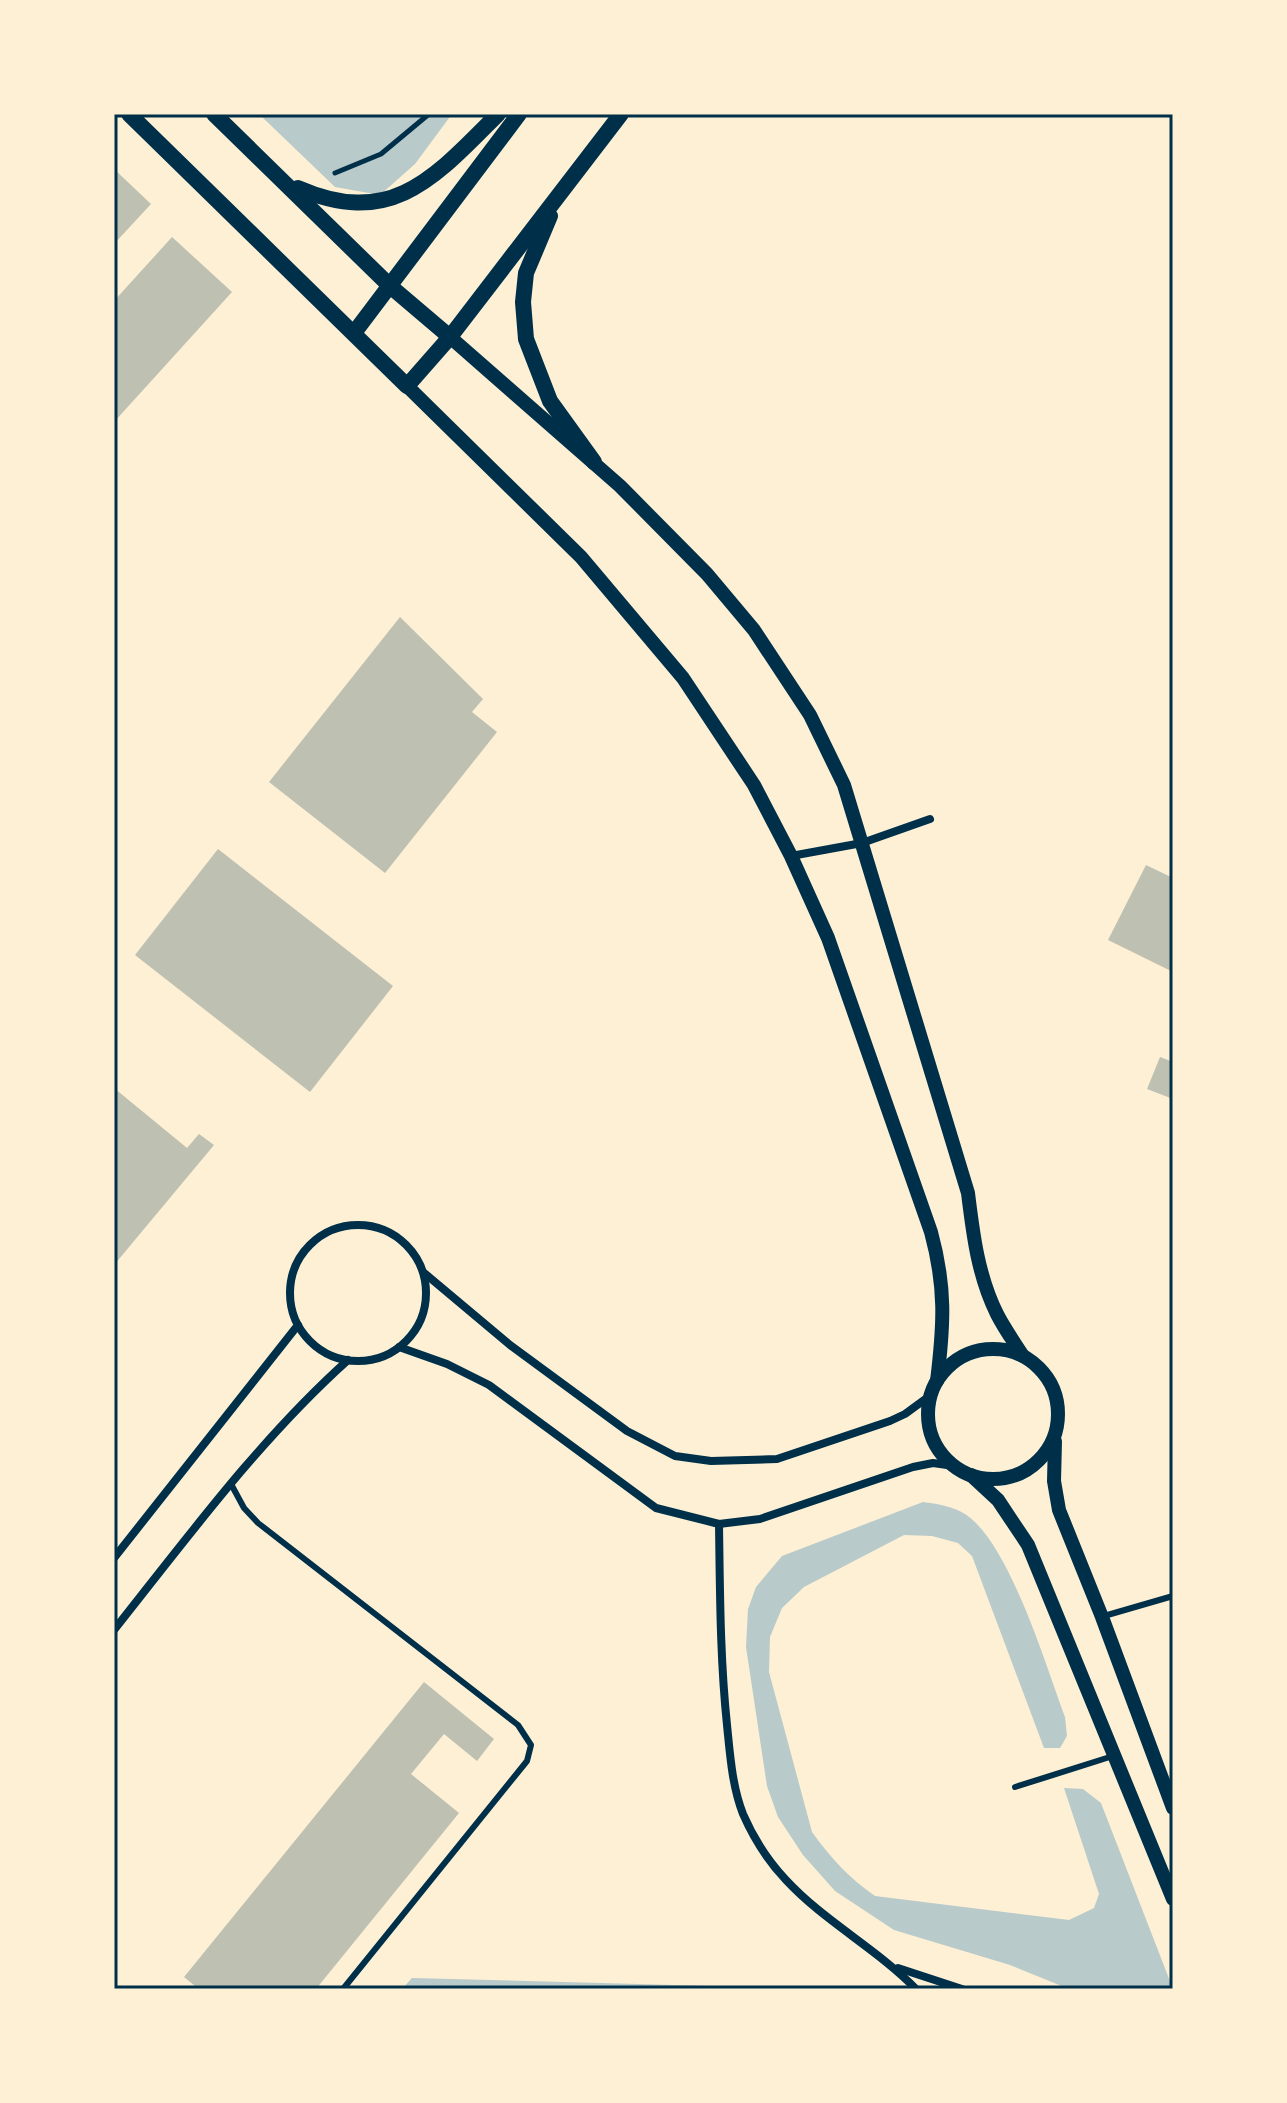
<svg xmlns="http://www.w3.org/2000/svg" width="1287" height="2103" viewBox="0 0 1287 2103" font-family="'Noto Serif',serif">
<rect width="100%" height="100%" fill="#fdf0d5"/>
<g fill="#b9caca">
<path d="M 259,114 L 452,114 L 415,164 L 380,195 L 335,187 Z"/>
<path d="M 923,1502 C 937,1504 952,1506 965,1514 C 1009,1542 1046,1666 1065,1717 L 1067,1736 L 1060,1748 L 1044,1748 L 972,1556 L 958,1543 L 932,1536 L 904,1535 L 804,1587 L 782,1608 L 770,1637 L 769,1672 L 812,1832 C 830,1857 849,1878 875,1896 L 1069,1920 L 1094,1908 L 1099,1894 L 1064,1788 L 1083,1789 L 1101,1803 L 1173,1989 L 1069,1989 L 1010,1965 L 894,1930 L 835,1891 L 803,1855 L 778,1817 L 767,1786 L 746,1647 L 748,1609 L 756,1587 L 782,1556 Z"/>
<path d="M 412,1978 L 712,1986 L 715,1989 L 402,1989 Z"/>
</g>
<g fill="#bec0b2">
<path d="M 114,169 L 151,204 L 114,244 Z"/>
<path d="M 172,237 L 232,292 L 114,422 L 114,301 Z"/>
<path d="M 400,617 L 483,699 L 472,712 L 497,732 L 385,873 L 269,782 Z"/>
<path d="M 218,849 L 393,986 L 310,1092 L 135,955 Z"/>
<path d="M 1146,865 L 1173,878 L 1173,972 L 1108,940 Z"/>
<path d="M 1160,1057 L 1173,1062 L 1173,1099 L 1147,1089 Z"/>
<path d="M 114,1088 L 187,1148 L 199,1134 L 214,1145 L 114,1265 Z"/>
<path d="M 424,1682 L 494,1739 L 477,1761 L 444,1734 L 411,1774 L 459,1813 L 316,1989 L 193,1989 L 195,1986 L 184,1977 Z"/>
</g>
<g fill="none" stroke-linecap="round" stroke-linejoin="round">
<path stroke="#003049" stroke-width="5" d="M 335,173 L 381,154 L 429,114"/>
<g stroke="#003049" stroke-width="6">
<path d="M 231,1484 L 244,1508 L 258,1523 L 518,1725 L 531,1745 L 527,1761 L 343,1989"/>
<path d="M 1104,1616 L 1173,1596"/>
<path d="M 1015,1787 L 1113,1756"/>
</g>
<g stroke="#003049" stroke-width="8">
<path d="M 791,856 L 862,843 L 930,819"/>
<circle cx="358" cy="1293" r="68"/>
<path d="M 423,1272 L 510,1345 L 627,1431 L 675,1456 L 711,1461 L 777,1459 L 890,1421 L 905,1414 L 931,1395"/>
<path d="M 399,1347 L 447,1364 L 489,1385 L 656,1508 L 719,1524 L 760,1519 L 913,1467 L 933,1463 L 954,1466"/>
<path d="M 719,1524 C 720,1592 720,1658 727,1725 C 730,1754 732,1786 743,1814 C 753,1837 769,1862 786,1880 C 825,1922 876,1948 916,1989"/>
<path d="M 114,1558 L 298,1325"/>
<path d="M 114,1630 C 188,1537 259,1440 348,1360"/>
<path d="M 898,1968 L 962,1989"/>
</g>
<g stroke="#003049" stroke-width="14">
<path d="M 450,337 L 620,486 L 707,574 L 754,630 L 810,715 L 844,785 L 968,1193 C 973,1234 978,1276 997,1314 C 1004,1328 1014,1342 1023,1356"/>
<path d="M 407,386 L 581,557 L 683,678 L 754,785 L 791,856 L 828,938 L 931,1232 C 946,1287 944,1324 937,1381"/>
<circle cx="993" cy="1414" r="65"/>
<path d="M 1055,1441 L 1054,1481 L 1059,1510 L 1102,1617 L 1173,1808"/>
<path d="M 971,1475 L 998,1500 L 1028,1545 L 1173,1899"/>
</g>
<g stroke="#003049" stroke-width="16">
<path d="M 129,114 L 407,386 L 450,337 L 621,114"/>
<path d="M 214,114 L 390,286 L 450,337"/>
<path d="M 298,188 C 392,229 435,177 498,114"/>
<path d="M 550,216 L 526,273 L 523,302 L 526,339 L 550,401 L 594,462"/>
<path d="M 354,333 L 519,114"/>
</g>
</g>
<rect width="1287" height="2103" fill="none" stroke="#fdf0d5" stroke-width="232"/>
<rect x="116" y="116" width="1055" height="1871" fill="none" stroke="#003049" stroke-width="3"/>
</svg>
